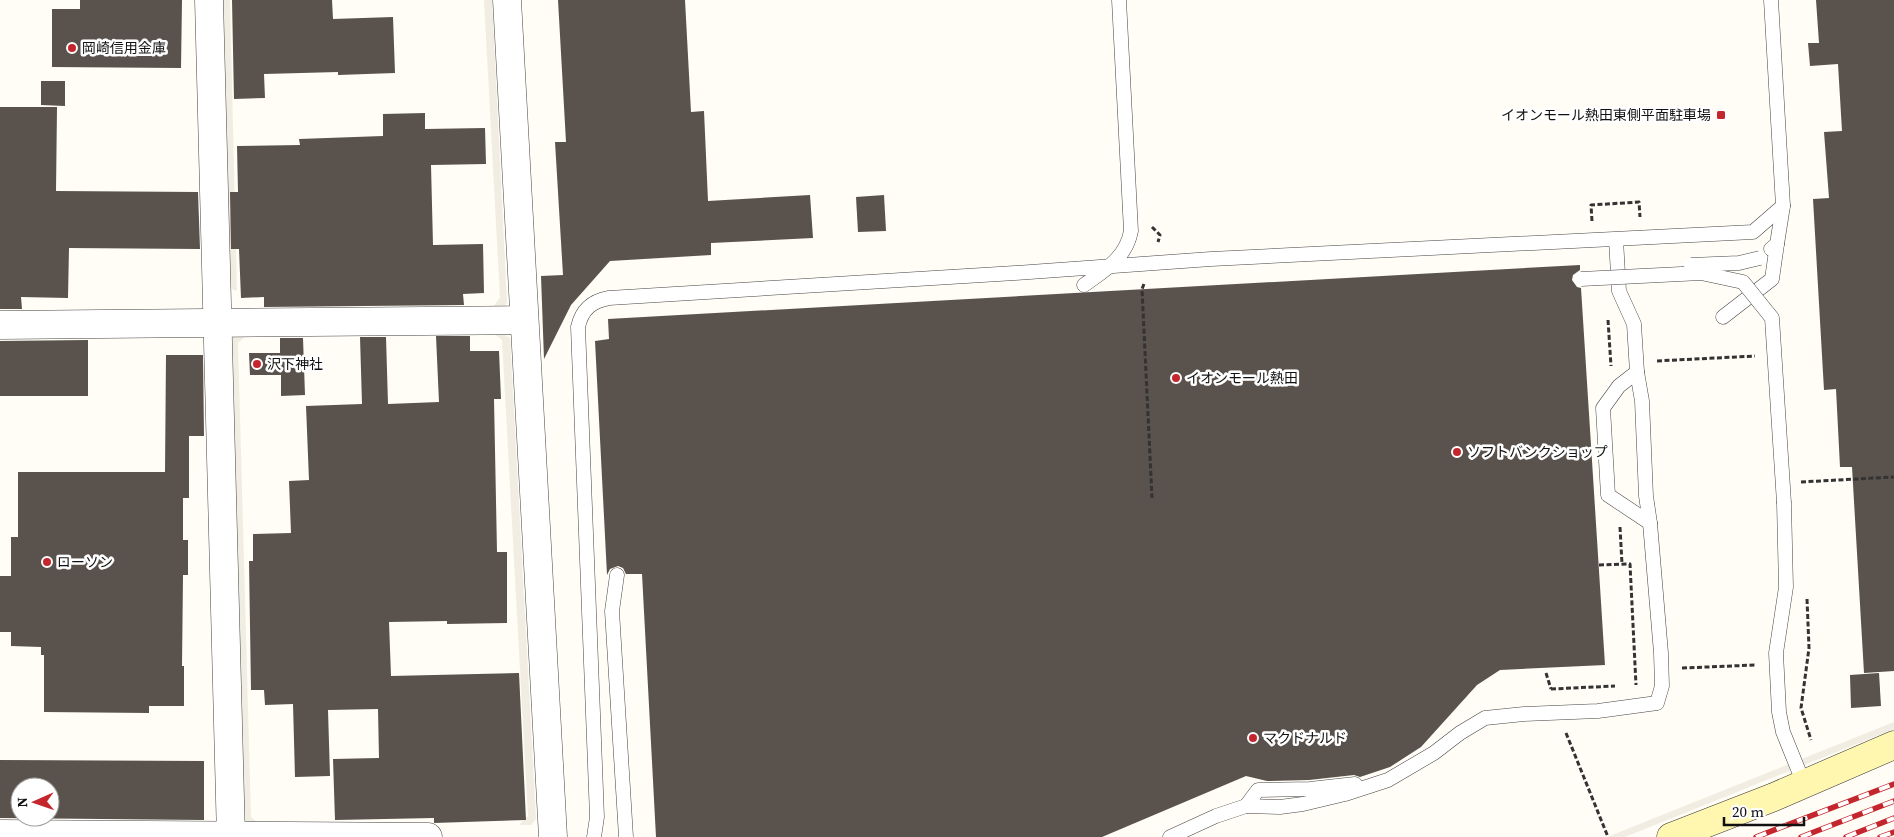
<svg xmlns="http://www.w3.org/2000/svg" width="1894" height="837" viewBox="0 0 1894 837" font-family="'Source Serif 4','Noto Sans JP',serif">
<rect width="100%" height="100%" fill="#fffdf5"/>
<g fill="#f1ede2">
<path d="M 222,0 L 230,0 L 237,291 L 233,290 L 229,286 Z"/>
<path d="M 484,0 L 492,0 L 507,303 L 503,308 L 492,308 L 500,298 Z"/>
<path d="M 493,333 L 502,333 L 510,338 L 536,819 L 531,825 L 519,825 L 528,816 L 502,340 Z"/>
<path d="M 237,335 L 247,335 L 238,343 L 251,817 L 259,824 L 248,823 L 243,818 L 231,341 L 233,337 Z"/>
<path d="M 1894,722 L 1894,729 L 1625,837 L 1607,837 Z"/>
</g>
<g fill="#5a524d" fill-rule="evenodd">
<path d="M 80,0 L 182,0 L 181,68 L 52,67 L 52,9 L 80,9 Z"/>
<path d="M 232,0 L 332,0 L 333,19 L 393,17 L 395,73 L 338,75 L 338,72 L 264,74 L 265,98 L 234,99 Z"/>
<path d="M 558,0 L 685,0 L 691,112 L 704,111 L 708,201 L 810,195 L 813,238 L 711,243 L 711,255 L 610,261 L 571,305 L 544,359 L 541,276 L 563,275 L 555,142 L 566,142 Z"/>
<path d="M 1816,0 L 1894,0 L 1894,671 L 1864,673 L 1852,467 L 1840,467 L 1836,389 L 1824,390 L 1813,199 L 1829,198 L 1824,132 L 1842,131 L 1838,64 L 1810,66 L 1808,43 L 1819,43 Z"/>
<path d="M 41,81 L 65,81 L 65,106 L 41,105 Z"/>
<path d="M 0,107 L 57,107 L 56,191 L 198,192 L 200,249 L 69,248 L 68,298 L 21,297 L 22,309 L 0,309 Z"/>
<path d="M 425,113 L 425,129 L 485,128 L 486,164 L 431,165 L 433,245 L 483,244 L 484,293 L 463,294 L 464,305 L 264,307 L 264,297 L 241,298 L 239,249 L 231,249 L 230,192 L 238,192 L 237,146 L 300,145 L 299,139 L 383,136 L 383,114 Z"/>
<path d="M 884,195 L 886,231 L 858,232 L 856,197 Z"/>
<path d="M 1580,265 L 1580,270 L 1573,275 L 1572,280 L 1577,287 L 1581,288 L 1605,665 L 1500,670 L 1477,685 L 1421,747 L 1390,767 L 1360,777 L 1354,775 L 1309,780 L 1267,781 L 1246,776 L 1102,837 L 656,837 L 642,574 L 626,574 L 623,568 L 618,566 L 610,569 L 607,575 L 595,341 L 609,339 L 608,319 Z"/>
<path d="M 436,336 L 470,336 L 470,351 L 499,351 L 501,399 L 494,399 L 497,552 L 507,552 L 507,623 L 447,624 L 447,621 L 389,622 L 391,676 L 519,673 L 526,820 L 434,823 L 434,818 L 335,820 L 333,759 L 379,758 L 378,709 L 328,710 L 330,776 L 295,777 L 293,704 L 265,705 L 264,690 L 251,690 L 249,561 L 253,561 L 253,534 L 291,533 L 289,481 L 309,480 L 306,406 L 362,404 L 360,337 L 386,337 L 388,404 L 439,402 Z"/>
<path d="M 280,338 L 303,338 L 305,395 L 281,396 L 281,375 L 250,375 L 249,353 L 280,353 Z"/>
<path d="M 88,340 L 88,396 L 0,396 L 0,341 Z"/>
<path d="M 166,355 L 203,355 L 204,436 L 189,436 L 189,498 L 183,498 L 183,540 L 188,540 L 188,575 L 183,575 L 182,666 L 184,666 L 184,706 L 149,706 L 149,713 L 44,712 L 44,655 L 41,655 L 41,647 L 11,646 L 11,632 L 0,632 L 0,576 L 11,576 L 11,537 L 18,537 L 18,472 L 165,472 Z"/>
<path d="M 1879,673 L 1881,706 L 1851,708 L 1850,675 Z"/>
<path d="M 0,760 L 204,761 L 204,820 L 0,818 ZM 20,787 L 50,787 L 50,817 L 20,817 Z"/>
</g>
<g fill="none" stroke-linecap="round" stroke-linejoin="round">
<g stroke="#444" stroke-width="15">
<g id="lane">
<path d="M 1771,249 L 1777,244 L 1783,206"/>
<path d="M 1084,285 C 1105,270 1126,258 1131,231 L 1119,0"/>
<path d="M 1723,317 L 1772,279 L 1777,244"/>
<path d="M 1637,372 L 1619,386 L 1603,408 L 1608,495 L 1650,523"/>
<path d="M 1784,503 L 1786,587 L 1776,653 L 1779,712 L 1783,732 L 1804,784"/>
<path d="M 617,575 L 612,611 L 626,837"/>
<path d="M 1246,806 L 1258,790 L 1310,789 L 1355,784"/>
<path d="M 594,837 L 597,817 L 578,327 C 582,309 592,301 609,298 L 1015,273 L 1211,259 L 1753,232 L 1783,206 L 1771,0"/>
<path d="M 1170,837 L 1216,816 L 1246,806 L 1280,807 L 1303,804 L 1345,794 L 1388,780 L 1434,753 L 1460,733 L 1485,718 L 1524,714 L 1598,711 L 1657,703 L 1662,686 L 1661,653 L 1650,523 L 1646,496 L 1642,401 L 1637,372 L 1634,324 L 1619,291 L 1616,240"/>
</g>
</g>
<g stroke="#444" stroke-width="29">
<g id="street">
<path d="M 209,0 L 231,837"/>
<path d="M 507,0 L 553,837"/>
<path d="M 0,325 L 524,320"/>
<path d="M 0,834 L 428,837"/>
</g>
</g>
<g stroke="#333" stroke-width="29">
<path id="secondary" d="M 1671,837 L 1774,797 L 1894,745"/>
</g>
<g stroke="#333" stroke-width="3" stroke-dasharray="5 2.5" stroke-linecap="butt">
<path d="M 1592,221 L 1591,205 L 1639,202 L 1640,217"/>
<path d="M 1152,227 L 1160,235 L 1158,242"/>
<path d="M 1144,284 L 1142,289 L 1152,498"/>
<path d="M 1608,320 L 1611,366"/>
<path d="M 1657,361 L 1755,356"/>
<path d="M 1801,482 L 1894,477"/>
<path d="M 1620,527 L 1622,564"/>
<path d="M 1599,565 L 1630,564 L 1636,685"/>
<path d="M 1807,599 L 1809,648 L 1801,708 L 1811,740"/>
<path d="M 1682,668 L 1756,665"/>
<path d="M 1546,673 L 1551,689"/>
<path d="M 1551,689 L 1615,686"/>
<path d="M 1566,733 L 1608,837"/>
</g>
<use href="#lane" stroke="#fff" stroke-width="14"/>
<use href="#street" stroke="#fff" stroke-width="28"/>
<use href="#secondary" stroke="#fff6b0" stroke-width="28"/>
<g stroke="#c4262e" stroke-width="5.5">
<g id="rail">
<path d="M 1756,837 L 1894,784"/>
<path d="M 1801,837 L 1894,801"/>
<path d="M 1846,837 L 1894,818"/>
<path d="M 1880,837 L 1894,832"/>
</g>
</g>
<use href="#rail" stroke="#fff" stroke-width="4" stroke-dasharray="11" stroke-linecap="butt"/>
<g stroke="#444" stroke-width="15" stroke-linecap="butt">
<g id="lane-bridge">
<path d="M 1691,265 L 1739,263 L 1760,258"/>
<path d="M 1581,279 L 1701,273 L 1743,282 L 1772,318 L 1784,503"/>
</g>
</g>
<use href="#lane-bridge" stroke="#fff" stroke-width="14"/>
</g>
<g fill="#c4262e" stroke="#fff" stroke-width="2">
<circle cx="72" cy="48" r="5"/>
<rect x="1716" y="110" width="10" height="10" rx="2.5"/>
<circle cx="257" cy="364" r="5"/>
<circle cx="1176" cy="378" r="5"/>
<circle cx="1457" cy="452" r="5"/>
<circle cx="47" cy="562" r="5"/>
<circle cx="1253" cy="738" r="5"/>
</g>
<g text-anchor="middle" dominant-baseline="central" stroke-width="5" stroke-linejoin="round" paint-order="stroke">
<g font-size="14" fill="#111" stroke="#fff" text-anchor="start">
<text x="82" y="48">岡崎信用金庫</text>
<text x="1711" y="115" text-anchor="end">イオンモール熱田東側平面駐車場</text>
<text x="267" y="364">沢下神社</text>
<text x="1186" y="378">イオンモール熱田</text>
<text x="1467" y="452">ソフトバンクショップ</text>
<text x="57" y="562">ローソン</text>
<text x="1263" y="738">マクドナルド</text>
</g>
</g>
<g transform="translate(35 802) rotate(268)"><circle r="24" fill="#ffffff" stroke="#a0a0a0"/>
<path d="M0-4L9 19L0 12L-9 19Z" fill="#c4262e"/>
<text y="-8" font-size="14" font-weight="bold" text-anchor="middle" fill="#111111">N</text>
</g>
<path d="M1724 817v8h80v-8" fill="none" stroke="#111111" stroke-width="2.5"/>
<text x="1732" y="817" font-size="15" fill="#111111" stroke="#ffffff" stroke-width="4" paint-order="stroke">20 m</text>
</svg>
